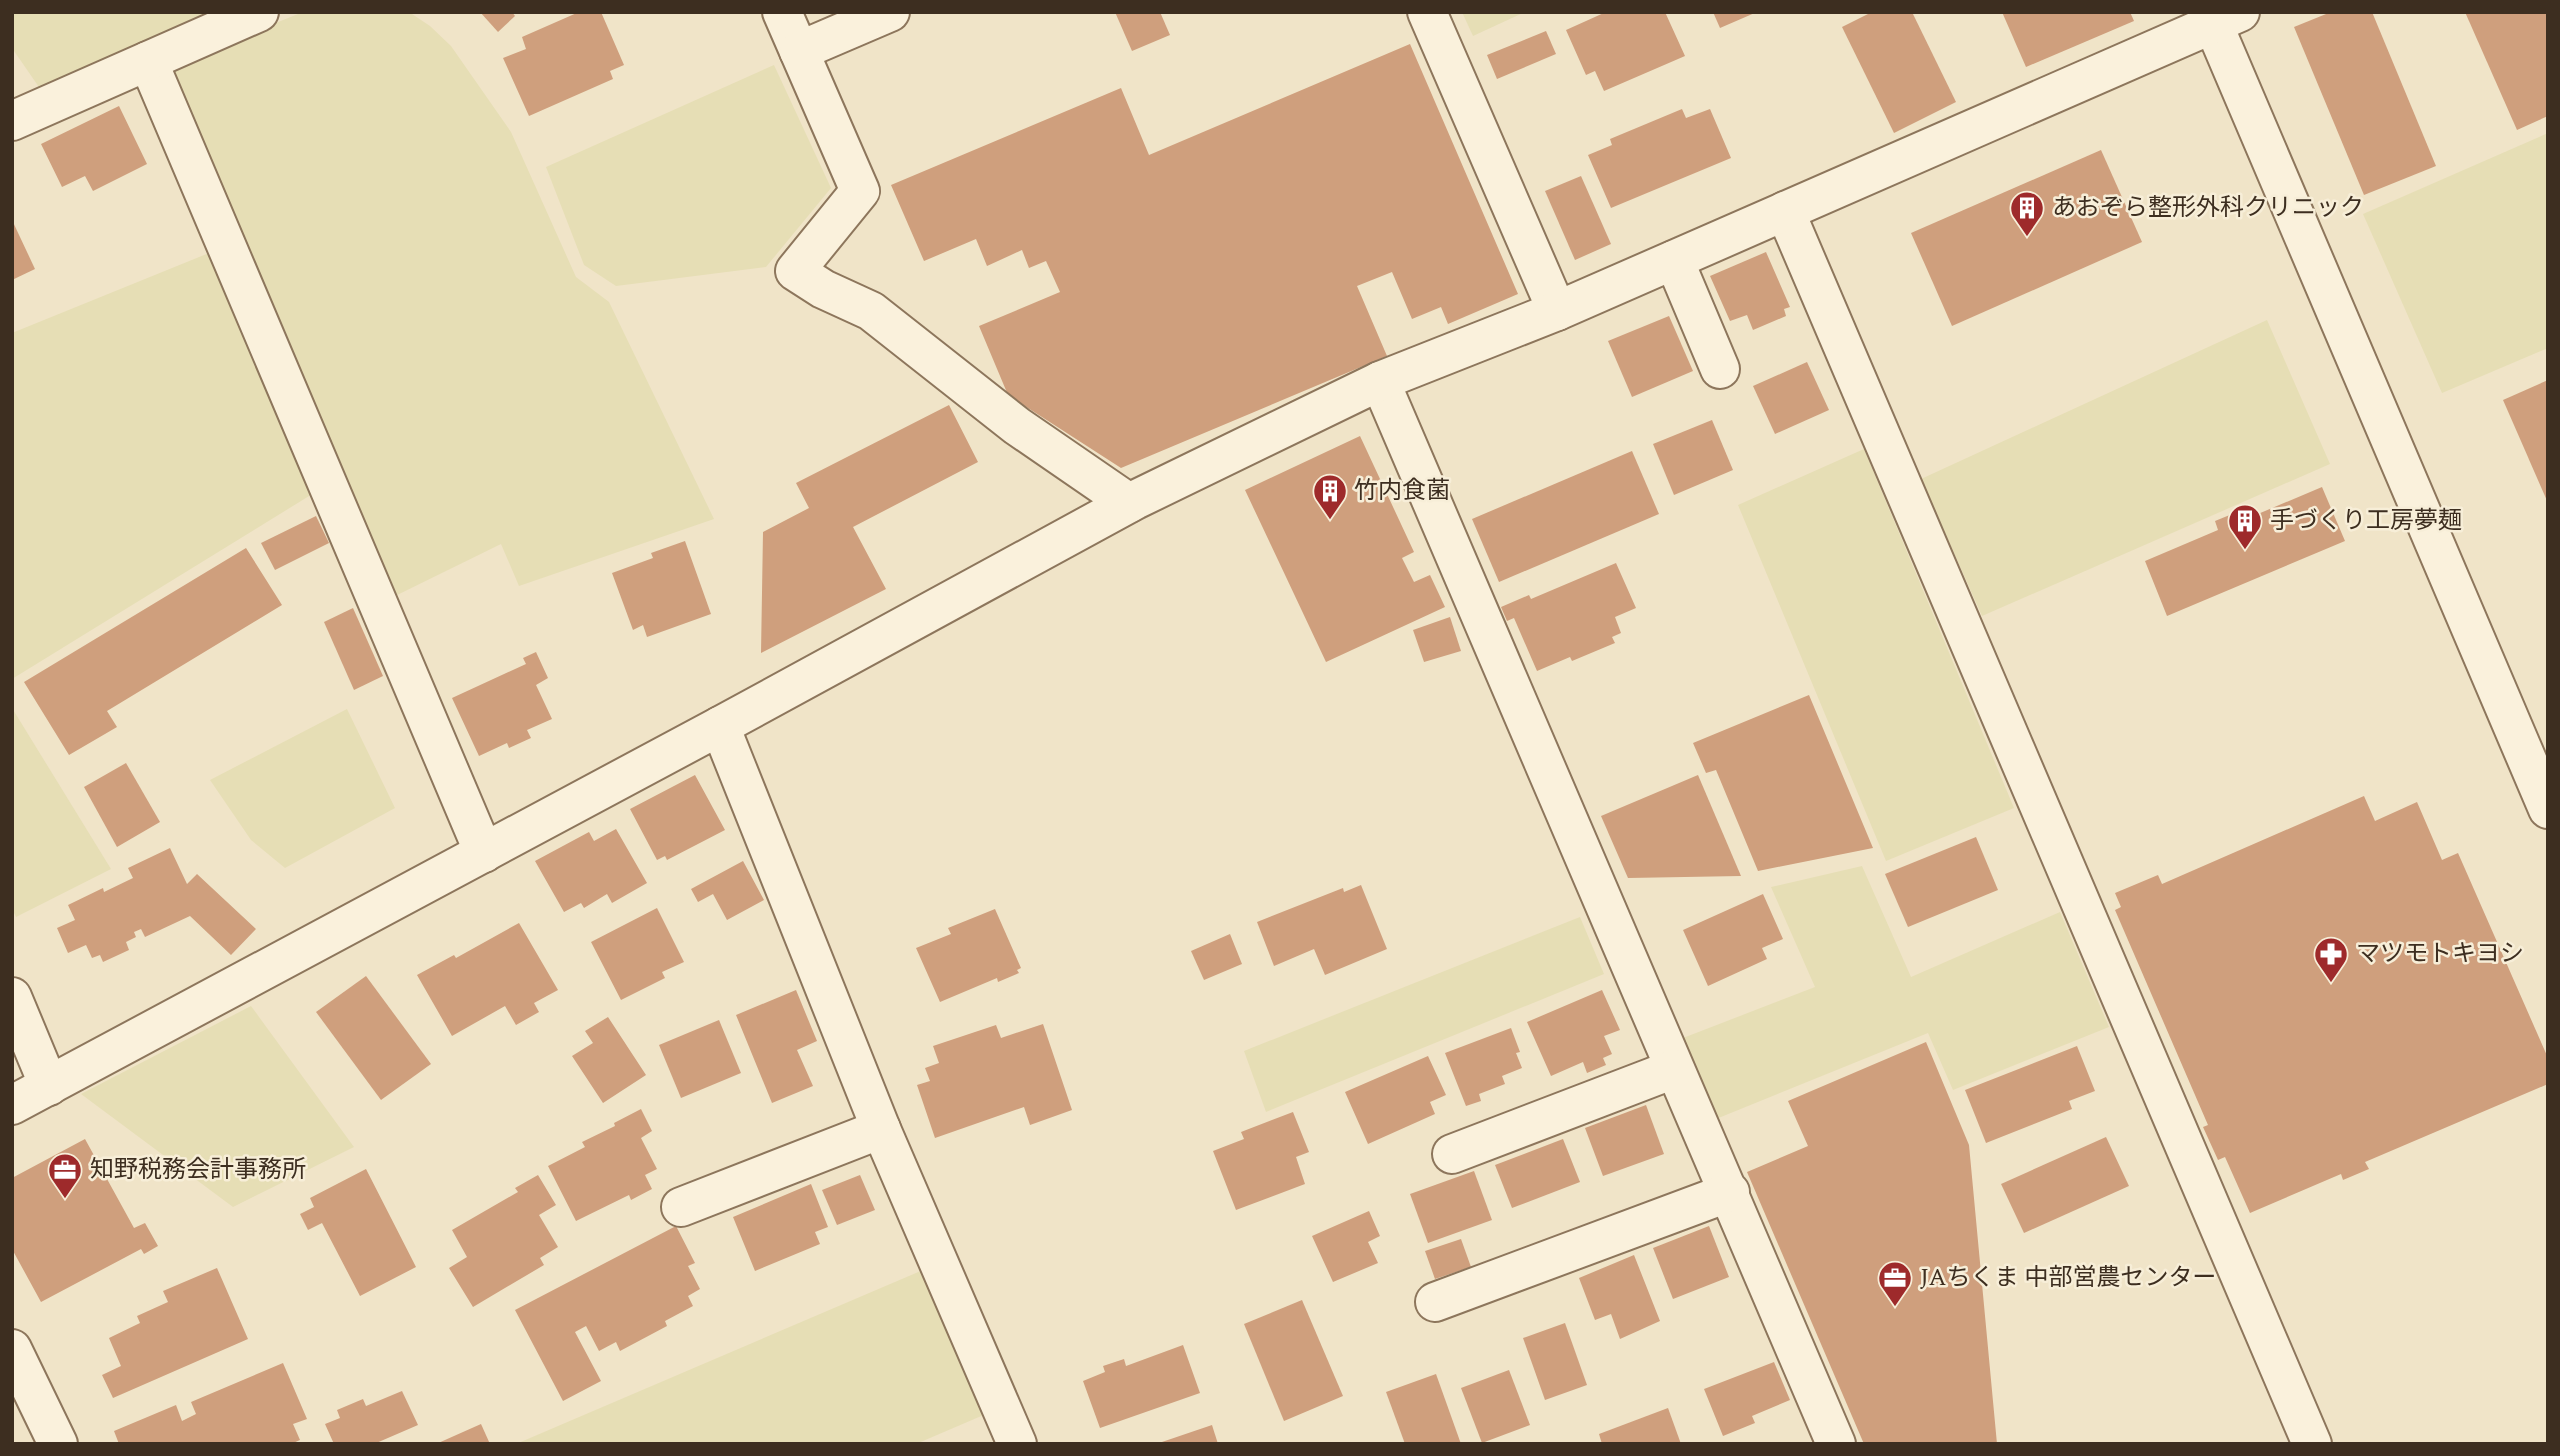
<svg xmlns="http://www.w3.org/2000/svg" width="2560" height="1456" viewBox="0 0 2560 1456" font-family="Spectral,'Noto Sans JP',serif">
<rect width="100%" height="100%" fill="#f0e4c8"/>
<g fill="#e6deb5">
<path d="M 12,12 L 216,12 L 41,90 L 12,48 Z"/>
<path d="M 303,12 L 409,12 L 430,26 L 451,46 L 511,132 L 576,277 L 609,302 L 714,519 L 519,586 L 501,544 L 391,598 L 171,83 L 177,63 Z"/>
<path d="M 1462,12 L 1525,12 L 1473,36 Z"/>
<path d="M 774,65 L 831,188 L 766,267 L 616,286 L 584,265 L 546,167 Z"/>
<path d="M 2548,133 L 2548,348 L 2442,393 L 2363,214 Z"/>
<path d="M 209,253 L 314,493 L 12,679 L 12,333 Z"/>
<path d="M 2267,320 L 2330,464 L 1982,616 L 1921,479 Z"/>
<path d="M 1864,449 L 2014,808 L 1886,861 L 1738,505 Z"/>
<path d="M 12,708 L 111,869 L 16,917 L 12,909 Z"/>
<path d="M 347,709 L 395,808 L 285,868 L 251,840 L 210,780 Z"/>
<path d="M 1862,866 L 1911,977 L 2060,912 L 2109,1027 L 1953,1090 L 1928,1033 L 1716,1119 L 1683,1038 L 1815,987 L 1771,887 Z"/>
<path d="M 1580,917 L 1604,974 L 1266,1112 L 1244,1051 Z"/>
<path d="M 251,1006 L 354,1147 L 233,1207 L 81,1094 Z"/>
<path d="M 923,1270 L 986,1414 L 916,1444 L 516,1444 Z"/>
</g>
<g fill="#cf9f7d">
<path d="M 480,12 L 512,12 L 515,16 L 498,32 Z"/>
<path d="M 579,12 L 601,12 L 624,65 L 610,71 L 613,79 L 529,116 L 503,58 L 526,49 L 522,37 Z"/>
<path d="M 1115,12 L 1160,12 L 1170,35 L 1132,51 Z"/>
<path d="M 1606,12 L 1665,12 L 1685,56 L 1604,91 L 1595,71 L 1586,75 L 1566,30 Z"/>
<path d="M 1713,12 L 1757,12 L 1720,28 Z"/>
<path d="M 1872,12 L 1912,12 L 1956,102 L 1894,133 L 1842,27 Z"/>
<path d="M 2002,12 L 2130,12 L 2134,21 L 2026,67 Z"/>
<path d="M 2331,12 L 2372,12 L 2436,166 L 2364,195 L 2294,27 Z"/>
<path d="M 2465,12 L 2548,12 L 2548,116 L 2517,130 Z"/>
<path d="M 1546,31 L 1556,54 L 1497,79 L 1487,55 Z"/>
<path d="M 1410,44 L 1518,294 L 1448,324 L 1441,307 L 1412,319 L 1392,272 L 1357,286 L 1387,356 L 1121,468 L 1008,395 L 979,326 L 1060,292 L 1046,261 L 1029,268 L 1022,250 L 987,266 L 976,239 L 924,261 L 891,185 L 1121,88 L 1149,155 Z"/>
<path d="M 119,106 L 147,164 L 93,191 L 85,176 L 62,187 L 41,144 Z"/>
<path d="M 1682,109 L 1686,118 L 1710,109 L 1731,158 L 1611,208 L 1588,155 L 1612,145 L 1610,139 Z"/>
<path d="M 2101,150 L 2142,242 L 1952,326 L 1911,233 Z"/>
<path d="M 1581,176 L 1611,244 L 1575,260 L 1545,191 Z"/>
<path d="M 12,220 L 35,269 L 12,280 Z"/>
<path d="M 1766,252 L 1790,307 L 1784,309 L 1786,316 L 1753,330 L 1747,315 L 1730,321 L 1710,276 Z"/>
<path d="M 1669,316 L 1693,371 L 1632,397 L 1608,341 Z"/>
<path d="M 1807,362 L 1829,410 L 1775,434 L 1753,386 Z"/>
<path d="M 2548,380 L 2548,503 L 2503,400 Z"/>
<path d="M 949,405 L 978,462 L 853,527 L 886,589 L 761,653 L 763,532 L 809,508 L 796,483 Z"/>
<path d="M 1712,420 L 1733,470 L 1674,495 L 1653,444 Z"/>
<path d="M 1360,436 L 1414,552 L 1402,558 L 1414,582 L 1430,575 L 1445,607 L 1326,662 L 1245,490 Z"/>
<path d="M 1632,451 L 1659,514 L 1499,582 L 1472,519 Z"/>
<path d="M 2322,487 L 2345,541 L 2167,616 L 2145,561 L 2218,530 L 2215,521 L 2242,510 L 2246,519 Z"/>
<path d="M 316,516 L 329,543 L 275,570 L 261,543 Z"/>
<path d="M 685,541 L 711,614 L 647,637 L 643,625 L 633,630 L 612,573 L 653,558 L 651,553 Z"/>
<path d="M 246,548 L 282,605 L 107,711 L 117,727 L 69,755 L 24,682 Z"/>
<path d="M 1616,563 L 1636,608 L 1615,617 L 1621,633 L 1612,637 L 1615,643 L 1572,661 L 1570,657 L 1537,671 L 1514,618 L 1507,621 L 1501,607 L 1529,595 L 1531,599 Z"/>
<path d="M 353,608 L 383,676 L 354,690 L 324,622 Z"/>
<path d="M 1450,617 L 1461,651 L 1424,662 L 1413,630 Z"/>
<path d="M 536,652 L 548,678 L 536,685 L 552,719 L 527,730 L 531,738 L 509,748 L 507,743 L 479,756 L 452,698 L 526,664 L 523,658 Z"/>
<path d="M 1809,695 L 1873,848 L 1758,871 L 1716,770 L 1706,773 L 1693,743 Z"/>
<path d="M 126,763 L 160,822 L 117,847 L 84,787 Z"/>
<path d="M 695,775 L 725,830 L 667,860 L 665,856 L 657,860 L 630,809 Z"/>
<path d="M 1698,775 L 1741,876 L 1628,878 L 1601,816 Z"/>
<path d="M 2364,796 L 2375,821 L 2417,802 L 2442,860 L 2458,853 L 2548,1058 L 2548,1084 L 2365,1162 L 2369,1169 L 2343,1180 L 2341,1174 L 2250,1213 L 2225,1157 L 2218,1160 L 2203,1127 L 2208,1125 L 2115,910 L 2121,907 L 2115,893 L 2158,875 L 2162,884 Z"/>
<path d="M 616,829 L 647,883 L 612,903 L 607,894 L 584,908 L 581,903 L 564,912 L 535,861 L 589,832 L 594,841 Z"/>
<path d="M 1976,837 L 1998,890 L 1908,927 L 1885,874 Z"/>
<path d="M 170,848 L 187,884 L 197,874 L 256,929 L 231,955 L 190,916 L 145,937 L 141,929 L 134,932 L 136,937 L 126,942 L 129,950 L 103,962 L 100,955 L 92,958 L 86,945 L 68,953 L 57,928 L 75,920 L 68,905 L 103,888 L 104,892 L 133,878 L 128,868 Z"/>
<path d="M 743,861 L 764,900 L 727,920 L 713,894 L 698,902 L 691,889 Z"/>
<path d="M 1361,885 L 1387,949 L 1325,975 L 1314,949 L 1274,966 L 1257,922 L 1343,888 L 1344,892 Z"/>
<path d="M 1763,894 L 1783,939 L 1762,948 L 1767,959 L 1708,986 L 1683,930 Z"/>
<path d="M 657,908 L 684,962 L 662,972 L 665,978 L 621,1000 L 591,942 Z"/>
<path d="M 995,909 L 1021,968 L 1017,970 L 1019,973 L 998,982 L 997,978 L 940,1002 L 916,948 L 951,934 L 948,928 Z"/>
<path d="M 519,923 L 558,990 L 534,1003 L 539,1012 L 516,1025 L 505,1006 L 452,1036 L 417,975 L 454,955 L 456,958 Z"/>
<path d="M 1230,934 L 1242,964 L 1204,980 L 1191,951 Z"/>
<path d="M 366,976 L 431,1064 L 381,1100 L 316,1012 Z"/>
<path d="M 796,990 L 817,1041 L 797,1050 L 813,1086 L 772,1103 L 736,1015 Z"/>
<path d="M 1602,990 L 1620,1030 L 1604,1036 L 1612,1054 L 1603,1058 L 1606,1065 L 1587,1073 L 1583,1062 L 1551,1076 L 1527,1022 Z"/>
<path d="M 608,1017 L 646,1075 L 603,1103 L 572,1056 L 593,1043 L 585,1031 Z"/>
<path d="M 719,1020 L 741,1073 L 681,1098 L 659,1045 Z"/>
<path d="M 1043,1024 L 1072,1110 L 1030,1125 L 1024,1107 L 935,1138 L 917,1085 L 930,1081 L 925,1068 L 939,1063 L 933,1046 L 996,1025 L 1001,1038 Z"/>
<path d="M 1511,1028 L 1520,1052 L 1516,1053 L 1522,1068 L 1502,1076 L 1505,1084 L 1479,1094 L 1481,1101 L 1466,1106 L 1445,1053 Z"/>
<path d="M 1926,1042 L 1969,1145 L 1997,1444 L 1864,1444 L 1747,1172 L 1808,1146 L 1788,1101 Z"/>
<path d="M 2077,1046 L 2095,1091 L 2069,1101 L 2072,1109 L 1986,1143 L 1965,1090 Z"/>
<path d="M 1428,1056 L 1446,1095 L 1430,1102 L 1435,1114 L 1368,1144 L 1345,1092 Z"/>
<path d="M 1646,1105 L 1664,1154 L 1603,1176 L 1585,1128 Z"/>
<path d="M 641,1109 L 652,1131 L 641,1138 L 657,1169 L 645,1175 L 652,1189 L 631,1200 L 629,1195 L 576,1221 L 548,1166 L 585,1147 L 582,1142 L 615,1126 L 614,1123 Z"/>
<path d="M 1293,1112 L 1309,1152 L 1296,1157 L 1305,1184 L 1236,1210 L 1213,1151 L 1244,1139 L 1241,1132 Z"/>
<path d="M 2106,1137 L 2129,1186 L 2024,1233 L 2001,1184 Z"/>
<path d="M 85,1139 L 134,1228 L 145,1223 L 158,1246 L 144,1254 L 141,1249 L 41,1302 L 12,1249 L 12,1178 Z"/>
<path d="M 1563,1139 L 1580,1182 L 1512,1208 L 1495,1165 Z"/>
<path d="M 366,1169 L 416,1267 L 360,1296 L 322,1223 L 308,1230 L 300,1214 L 314,1207 L 310,1198 Z"/>
<path d="M 1474,1171 L 1492,1220 L 1428,1243 L 1410,1194 Z"/>
<path d="M 538,1175 L 556,1205 L 539,1215 L 558,1247 L 540,1258 L 544,1265 L 473,1307 L 449,1268 L 467,1257 L 452,1230 L 518,1192 L 515,1188 Z"/>
<path d="M 860,1175 L 875,1210 L 837,1225 L 822,1190 Z"/>
<path d="M 811,1184 L 828,1227 L 815,1232 L 820,1244 L 755,1271 L 733,1217 Z"/>
<path d="M 1369,1211 L 1380,1236 L 1368,1242 L 1378,1263 L 1333,1282 L 1312,1236 Z"/>
<path d="M 676,1226 L 695,1263 L 688,1266 L 700,1289 L 688,1296 L 693,1306 L 665,1321 L 667,1326 L 620,1351 L 616,1342 L 599,1351 L 586,1326 L 575,1332 L 601,1381 L 563,1401 L 515,1310 Z"/>
<path d="M 1709,1226 L 1729,1277 L 1673,1299 L 1653,1248 Z"/>
<path d="M 1461,1239 L 1471,1267 L 1435,1279 L 1425,1251 Z"/>
<path d="M 1634,1255 L 1660,1321 L 1620,1339 L 1611,1314 L 1595,1320 L 1579,1278 Z"/>
<path d="M 217,1268 L 248,1339 L 113,1398 L 102,1375 L 121,1366 L 109,1338 L 140,1323 L 137,1316 L 168,1302 L 163,1291 Z"/>
<path d="M 1302,1300 L 1343,1396 L 1284,1421 L 1244,1324 Z"/>
<path d="M 1565,1323 L 1587,1385 L 1545,1400 L 1523,1338 Z"/>
<path d="M 1183,1345 L 1200,1393 L 1100,1428 L 1083,1381 L 1105,1372 L 1103,1366 L 1124,1359 L 1126,1366 Z"/>
<path d="M 1774,1362 L 1790,1400 L 1752,1416 L 1755,1423 L 1723,1436 L 1704,1389 Z"/>
<path d="M 283,1363 L 307,1419 L 293,1424 L 300,1440 L 291,1444 L 119,1444 L 114,1431 L 176,1405 L 182,1421 L 196,1414 L 191,1402 Z"/>
<path d="M 1509,1370 L 1530,1425 L 1482,1443 L 1461,1388 Z"/>
<path d="M 1436,1374 L 1461,1444 L 1405,1444 L 1386,1392 Z"/>
<path d="M 402,1391 L 418,1425 L 374,1444 L 334,1444 L 325,1424 L 340,1418 L 337,1410 L 363,1399 L 366,1406 Z"/>
<path d="M 1668,1408 L 1681,1444 L 1602,1444 L 1599,1434 Z"/>
<path d="M 481,1424 L 490,1444 L 436,1444 Z"/>
<path d="M 1212,1425 L 1218,1444 L 1159,1444 L 1159,1443 Z"/>
</g>
<g fill="none" stroke-linecap="round" stroke-linejoin="round">
<g stroke="#8d765c" stroke-width="42">
<g id="minor">
<path d="M 782,12 L 860,191 L 795,271 L 823,289 L 871,311 L 1017,426 L 1129,503"/>
<path d="M 1427,12 L 1557,311"/>
<path d="M 2208,12 L 2548,809"/>
<path d="M 799,51 L 890,12"/>
<path d="M 148,61 L 484,853"/>
<path d="M 12,121 L 259,12"/>
<path d="M 1785,211 L 2312,1444"/>
<path d="M 1674,260 L 1720,369"/>
<path d="M 1380,381 L 1836,1444"/>
<path d="M 720,726 L 881,1129 L 1017,1444"/>
<path d="M 12,997 L 49,1086"/>
<path d="M 12,1105 L 720,726 L 1135,500 L 1380,381 L 1557,311 L 2240,12"/>
<path d="M 1452,1154 L 1674,1069"/>
<path d="M 681,1207 L 881,1129"/>
<path d="M 1435,1302 L 1730,1192"/>
<path d="M 12,1349 L 58,1444"/>
</g>
</g>
<use href="#minor" stroke="#faf1dc" stroke-width="38"/>
</g>
<defs>
<g id="building-pin" transform="scale(1.75)"><path d="M0 17L-7.5 6A9.5 9.5 0 1 1 7.5 6Z" fill="#9e2a2b" stroke="#f7eed8"/><path d="M-4-6H4V6H1V3H-1V6H-4ZM-2.5-4.3h1.7v1.8h-1.7ZM.8-4.3h1.7v1.8H.8ZM-2.5-1h1.7V.8h-1.7ZM.8-1h1.7V.8H.8Z" fill="#fff"/></g>
<g id="pharmacy-pin" transform="scale(1.75)"><path d="M0 17L-7.5 6A9.5 9.5 0 1 1 7.5 6Z" fill="#9e2a2b" stroke="#f7eed8"/><path d="M-2-6h4v4h4v4h-4v4h-4v-4h-4v-4h4Z" fill="#fff"/></g>
<g id="office-pin" transform="scale(1.75)"><path d="M0 17L-7.5 6A9.5 9.5 0 1 1 7.5 6Z" fill="#9e2a2b" stroke="#f7eed8"/><path d="M-6-3h4V-5.5h4V-3h4V5H-6ZM-1-4.5V-3h2v-1.5ZM-6 0V1H6V0Z" fill="#fff"/></g>
</defs>
<g fill-rule="evenodd">
<use href="#building-pin" x="2027" y="208"/>
<use href="#building-pin" x="1330" y="491"/>
<use href="#building-pin" x="2245" y="521"/>
<use href="#pharmacy-pin" x="2331" y="954"/>
<use href="#office-pin" x="65" y="1170"/>
<use href="#office-pin" x="1895" y="1278"/>
</g>
<g text-anchor="middle" dominant-baseline="central" stroke-width="5" stroke-linejoin="round" paint-order="stroke">
<g font-size="24" fill="#3d2e20" stroke="#f7eed8" text-anchor="start">
<text x="2052" y="208">あおぞら整形外科クリニック</text>
<text x="1354" y="491">竹内食菌</text>
<text x="2270" y="521">手づくり工房夢麺</text>
<text x="2356" y="954">マツモトキヨシ</text>
<text x="90" y="1170">知野税務会計事務所</text>
<text x="1920" y="1278">JAちくま 中部営農センター</text>
</g>
</g>
<rect width="2560" height="1456" fill="none" stroke="#3d2e20" stroke-width="28"/>
</svg>
